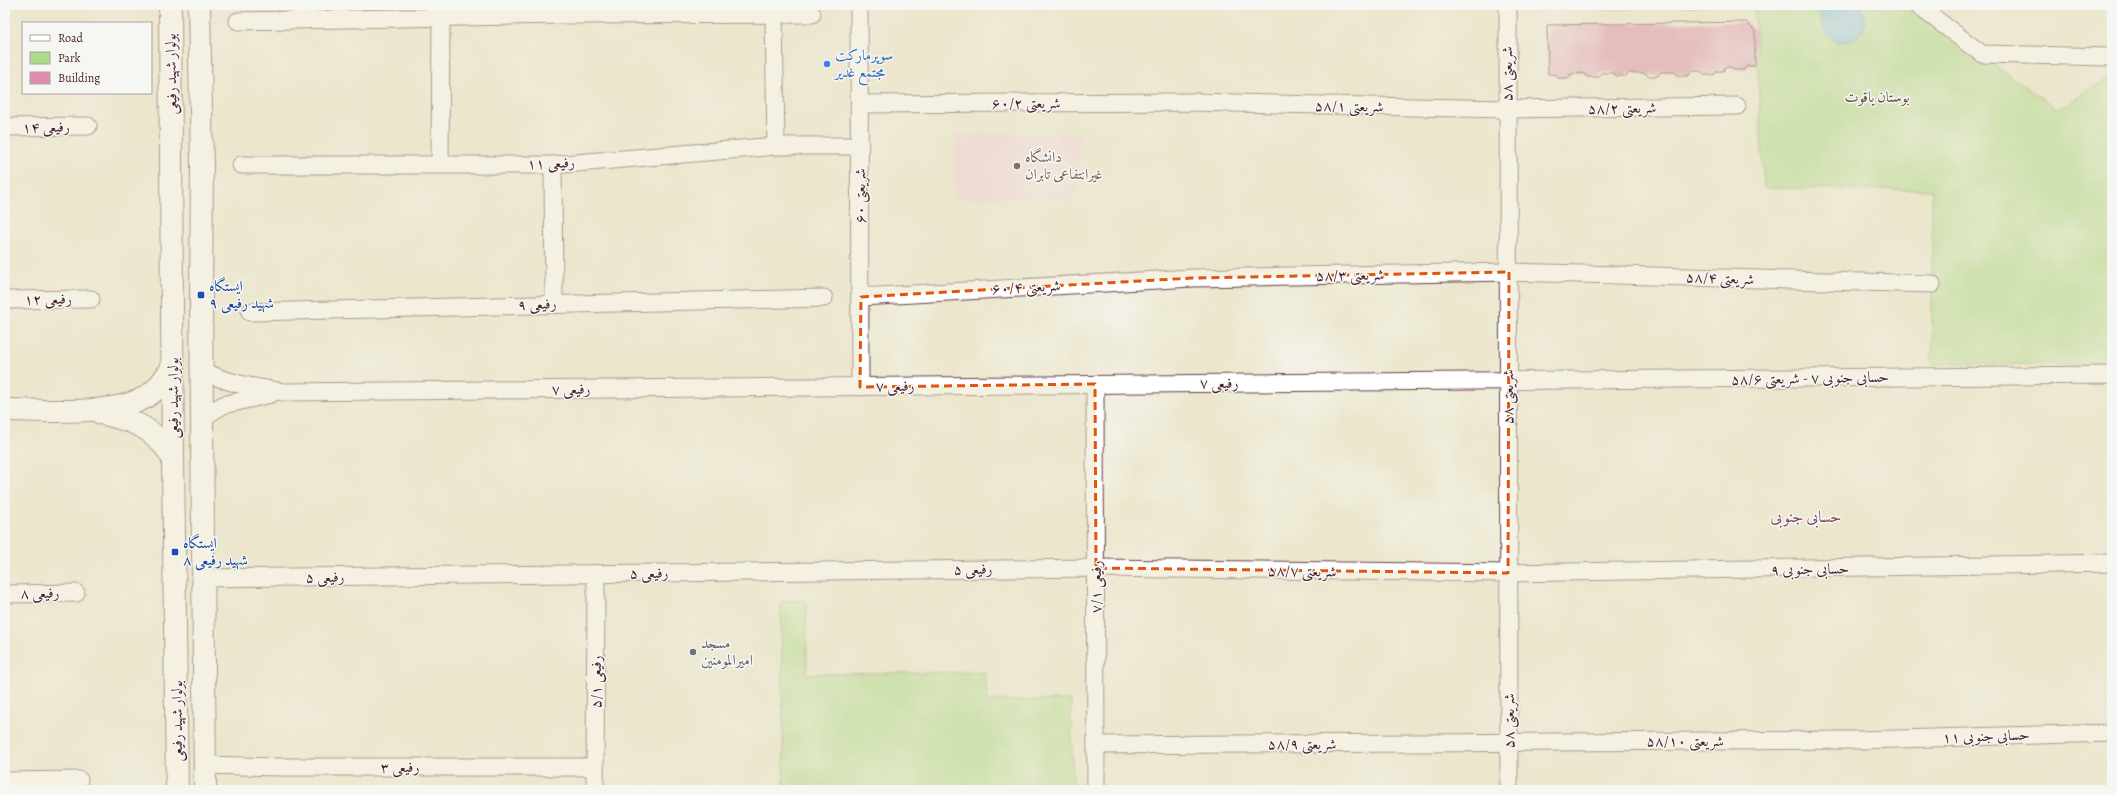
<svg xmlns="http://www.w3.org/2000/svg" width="2117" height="795" viewBox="0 0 2117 795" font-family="Alegreya,Amiri,serif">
<rect width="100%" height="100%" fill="#f6f6f2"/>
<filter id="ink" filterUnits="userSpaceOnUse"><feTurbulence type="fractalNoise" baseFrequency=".025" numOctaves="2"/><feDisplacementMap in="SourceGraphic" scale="8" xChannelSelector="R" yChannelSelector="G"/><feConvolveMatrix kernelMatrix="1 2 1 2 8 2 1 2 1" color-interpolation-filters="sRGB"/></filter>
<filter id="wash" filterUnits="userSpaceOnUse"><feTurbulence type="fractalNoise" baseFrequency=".012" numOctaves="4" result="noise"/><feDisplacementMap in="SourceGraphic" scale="16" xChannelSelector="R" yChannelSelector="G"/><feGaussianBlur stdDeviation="0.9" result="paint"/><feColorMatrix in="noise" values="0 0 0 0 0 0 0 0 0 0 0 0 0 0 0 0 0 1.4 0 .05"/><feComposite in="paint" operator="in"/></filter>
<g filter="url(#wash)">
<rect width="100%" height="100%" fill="#ebe6cc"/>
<path fill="#f3cfdf" d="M 955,133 L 1079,133 L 1078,198 L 954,198 Z"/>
<g fill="#acdb89" stroke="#7b7d5a">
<path d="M 1595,5 L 1729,5 L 1596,9 Z"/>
<path d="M 1754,5 L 1906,5 L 2058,109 L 2112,76 L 2112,365 L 1932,364 L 1932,190 L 1764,188 Z"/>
<path d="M 781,601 L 806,601 L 807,674 L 986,672 L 987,701 L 1071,700 L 1073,788 L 988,790 L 784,790 Z"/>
</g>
<path fill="#6fbce9" stroke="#5c6e8a" d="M 1814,5 L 1859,5 C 1877,27 1849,54 1829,36 C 1820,28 1822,14 1814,5 Z"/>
<g id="blocks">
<path fill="#dd8caf" d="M 1746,22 L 1755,31 L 1755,66 L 1747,66 L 1744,70 L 1734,70 L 1731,67 L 1724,67 L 1724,71 L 1717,71 L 1714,75 L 1704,75 L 1701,71 L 1696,71 L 1691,72 L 1688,76 L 1678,76 L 1675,72 L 1660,72 L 1658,76 L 1648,76 L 1645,73 L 1629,73 L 1626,76 L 1616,76 L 1613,73 L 1601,73 L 1599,77 L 1587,77 L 1584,73 L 1571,74 L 1568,78 L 1558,78 L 1555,74 L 1548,74 L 1547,25 Z"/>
</g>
</g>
<g filter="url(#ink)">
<use href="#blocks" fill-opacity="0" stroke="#623d43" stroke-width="1"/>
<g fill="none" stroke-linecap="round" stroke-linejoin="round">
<g stroke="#623d43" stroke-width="19">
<g id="street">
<path d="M 859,5 L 860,387"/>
<path d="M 1508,5 L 1509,790"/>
<path d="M 1917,5 L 1982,54 L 2107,57"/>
<path d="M 774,14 L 776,146"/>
<path d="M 238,21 L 563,15 L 812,14"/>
<path d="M 860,104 L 1191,102 L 1507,109 L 1737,106"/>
<path d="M 5,127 L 88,126"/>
<path d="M 440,163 L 441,17"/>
<path d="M 241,165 L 553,165 L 776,146 L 860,146"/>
<path d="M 553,165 L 554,303"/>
<path d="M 861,297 L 1192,278 L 1509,272 L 1932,284"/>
<path d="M 5,300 L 91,299"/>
<path d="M 250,312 L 824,298"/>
<path d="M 201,370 C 228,384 254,387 283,392 L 2112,375"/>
<path d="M 1095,384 L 1096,790"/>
<path d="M 202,418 L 223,405 L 271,394"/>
<path d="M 203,578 L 1096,568 L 1508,573 L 2112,563"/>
<path d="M 5,594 L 76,593"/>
<path d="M 1096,745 L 1861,740 L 2112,733"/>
<path d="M 205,765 L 282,767 L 595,767"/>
<path d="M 5,781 L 79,780"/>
<path d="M 595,790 L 596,574"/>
</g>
</g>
<g stroke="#623d43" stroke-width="24">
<g id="secondary">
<path d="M 170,5 L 173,458 L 177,790"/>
<path d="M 199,5 L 202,165 L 201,295 L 205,790"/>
<path d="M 5,410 C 43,410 125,418 154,391 C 161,384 167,375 173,367"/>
<path d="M 101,413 C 134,421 154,427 173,458"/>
</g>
</g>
<use href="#street" stroke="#fff" stroke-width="17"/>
<use href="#secondary" stroke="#fff" stroke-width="22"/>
</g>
</g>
<path d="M0 0H2117V795H0ZM 1509,272 L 1508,573 L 1096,568 L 1095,384 L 860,387 L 861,297 L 1192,278 Z" fill="#ebe6cc" fill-opacity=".55" fill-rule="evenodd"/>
<path fill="none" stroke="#e0560e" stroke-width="3" stroke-dasharray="8 5" stroke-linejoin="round" d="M 1509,272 L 1508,573 L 1096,568 L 1095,384 L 860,387 L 861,297 L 1192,278 Z"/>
<circle fill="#3f7fe0" stroke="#f6f6f2" stroke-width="1.5" cx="827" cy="64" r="4"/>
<circle fill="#8d6e63" stroke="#f6f6f2" stroke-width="1.5" cx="1017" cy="166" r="4"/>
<g fill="#1a4fb4" stroke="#f6f6f2" stroke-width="1.5">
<rect x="197" y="291" width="8" height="8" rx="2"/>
<rect x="171" y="548" width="8" height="8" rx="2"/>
</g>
<circle fill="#6b7280" stroke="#f6f6f2" stroke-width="1.5" cx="693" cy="652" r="4"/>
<g text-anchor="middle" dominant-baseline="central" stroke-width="3" stroke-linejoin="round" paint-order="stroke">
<g font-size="15" fill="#366cbe" stroke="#f6f6f2" text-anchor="start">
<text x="835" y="55">سوپرمارکت<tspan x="835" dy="17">مجتمع غدیر</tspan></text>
</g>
<g font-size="15" fill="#4a1f2b" stroke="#f6f6f2">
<text transform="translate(171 74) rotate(-91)">بولوار شهید رفیعی</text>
<text transform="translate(1507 74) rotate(-90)">شریعتی ۵۸</text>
<text x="1026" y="103">شریعتی ۶۰/۲</text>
<text transform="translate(1349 106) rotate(1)">شریعتی ۵۸/۱</text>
<text transform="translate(1622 108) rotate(-1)">شریعتی ۵۸/۲</text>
<text transform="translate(46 127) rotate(-1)">رفیعی ۱۴</text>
<text transform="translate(551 163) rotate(-2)">رفیعی ۱۱</text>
<text transform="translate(860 196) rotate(-90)">شریعتی ۶۰</text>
<text transform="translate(1350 275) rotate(-1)">شریعتی ۵۸/۳</text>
<text transform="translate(1720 278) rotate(2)">شریعتی ۵۸/۴</text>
<text transform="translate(1026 287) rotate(-3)">شریعتی ۶۰/۴</text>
<text transform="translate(48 299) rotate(-1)">رفیعی ۱۲</text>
<text transform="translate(537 304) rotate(-2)">رفیعی ۹</text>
<text transform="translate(1810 378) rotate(-1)">حسابی جنوبی ۷ - شریعتی ۵۸/۶</text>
<text x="1219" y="383">رفیعی ۷</text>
<text transform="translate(895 386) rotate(-1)">رفیعی ۷</text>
<text transform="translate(571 389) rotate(-1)">رفیعی ۷</text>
<text transform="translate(1508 397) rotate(-90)">شریعتی ۵۸</text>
<text transform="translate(173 398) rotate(-90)">بولوار شهید رفیعی</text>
<text transform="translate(973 569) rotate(-1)">رفیعی ۵</text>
<text transform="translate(1810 569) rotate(-1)">حسابی جنوبی ۹</text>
<text transform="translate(1302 571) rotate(1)">شریعتی ۵۸/۷</text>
<text transform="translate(649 573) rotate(-1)">رفیعی ۵</text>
<text transform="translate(325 577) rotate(-1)">رفیعی ۵</text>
<text transform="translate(1096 587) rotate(-90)">رفیعی ۷/۱</text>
<text transform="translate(40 593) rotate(-1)">رفیعی ۸</text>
<text transform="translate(596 682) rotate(-90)">رفیعی ۵/۱</text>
<text transform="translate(177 721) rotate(-90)">بولوار شهید رفیعی</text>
<text transform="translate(1509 721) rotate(-90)">شریعتی ۵۸</text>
<text transform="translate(1986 736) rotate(-2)">حسابی جنوبی ۱۱</text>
<text x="1685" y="741">شریعتی ۵۸/۱۰</text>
<text x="1302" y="744">شریعتی ۵۸/۹</text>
<text x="400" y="767">رفیعی ۳</text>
</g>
<g font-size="15" fill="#624e42" stroke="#f6f6f2">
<text x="1877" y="97">بوستان یاقوت</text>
</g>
<g font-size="15" fill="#785e54" stroke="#f6f6f2" text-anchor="start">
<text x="1025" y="157">دانشگاه<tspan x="1025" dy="17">غیرانتفاعی تابران</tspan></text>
</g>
<g font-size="15" fill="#164399" stroke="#f6f6f2" text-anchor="start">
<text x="209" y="286">ایستگاه<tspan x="209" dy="17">شهید رفیعی ۹</tspan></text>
<text x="183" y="543">ایستگاه<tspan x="183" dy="17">شهید رفیعی ۸</tspan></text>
</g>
<g font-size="15" fill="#5b616d" stroke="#f6f6f2" text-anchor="start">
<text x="701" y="643">مسجد<tspan x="701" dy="17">امیرالمومنین</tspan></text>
</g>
<g font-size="16" fill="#7d4559" stroke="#f6f6f2">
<text x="1806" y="517">حسابی جنوبی</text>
</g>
</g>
<rect width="2117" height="795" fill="none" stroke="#f6f6f2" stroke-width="20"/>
<rect x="22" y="22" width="130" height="72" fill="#f6f6f2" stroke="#b1a0a2"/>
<rect x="30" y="35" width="20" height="6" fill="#ffffff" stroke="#b1a0a2"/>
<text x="58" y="42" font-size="12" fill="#4a1f2b">Road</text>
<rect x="30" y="52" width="20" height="12" fill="#acdb89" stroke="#b1a0a2"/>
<text x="58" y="62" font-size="12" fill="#4a1f2b">Park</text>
<rect x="30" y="72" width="20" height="12" fill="#dd8caf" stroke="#b1a0a2"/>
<text x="58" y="82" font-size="12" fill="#4a1f2b">Building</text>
</svg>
